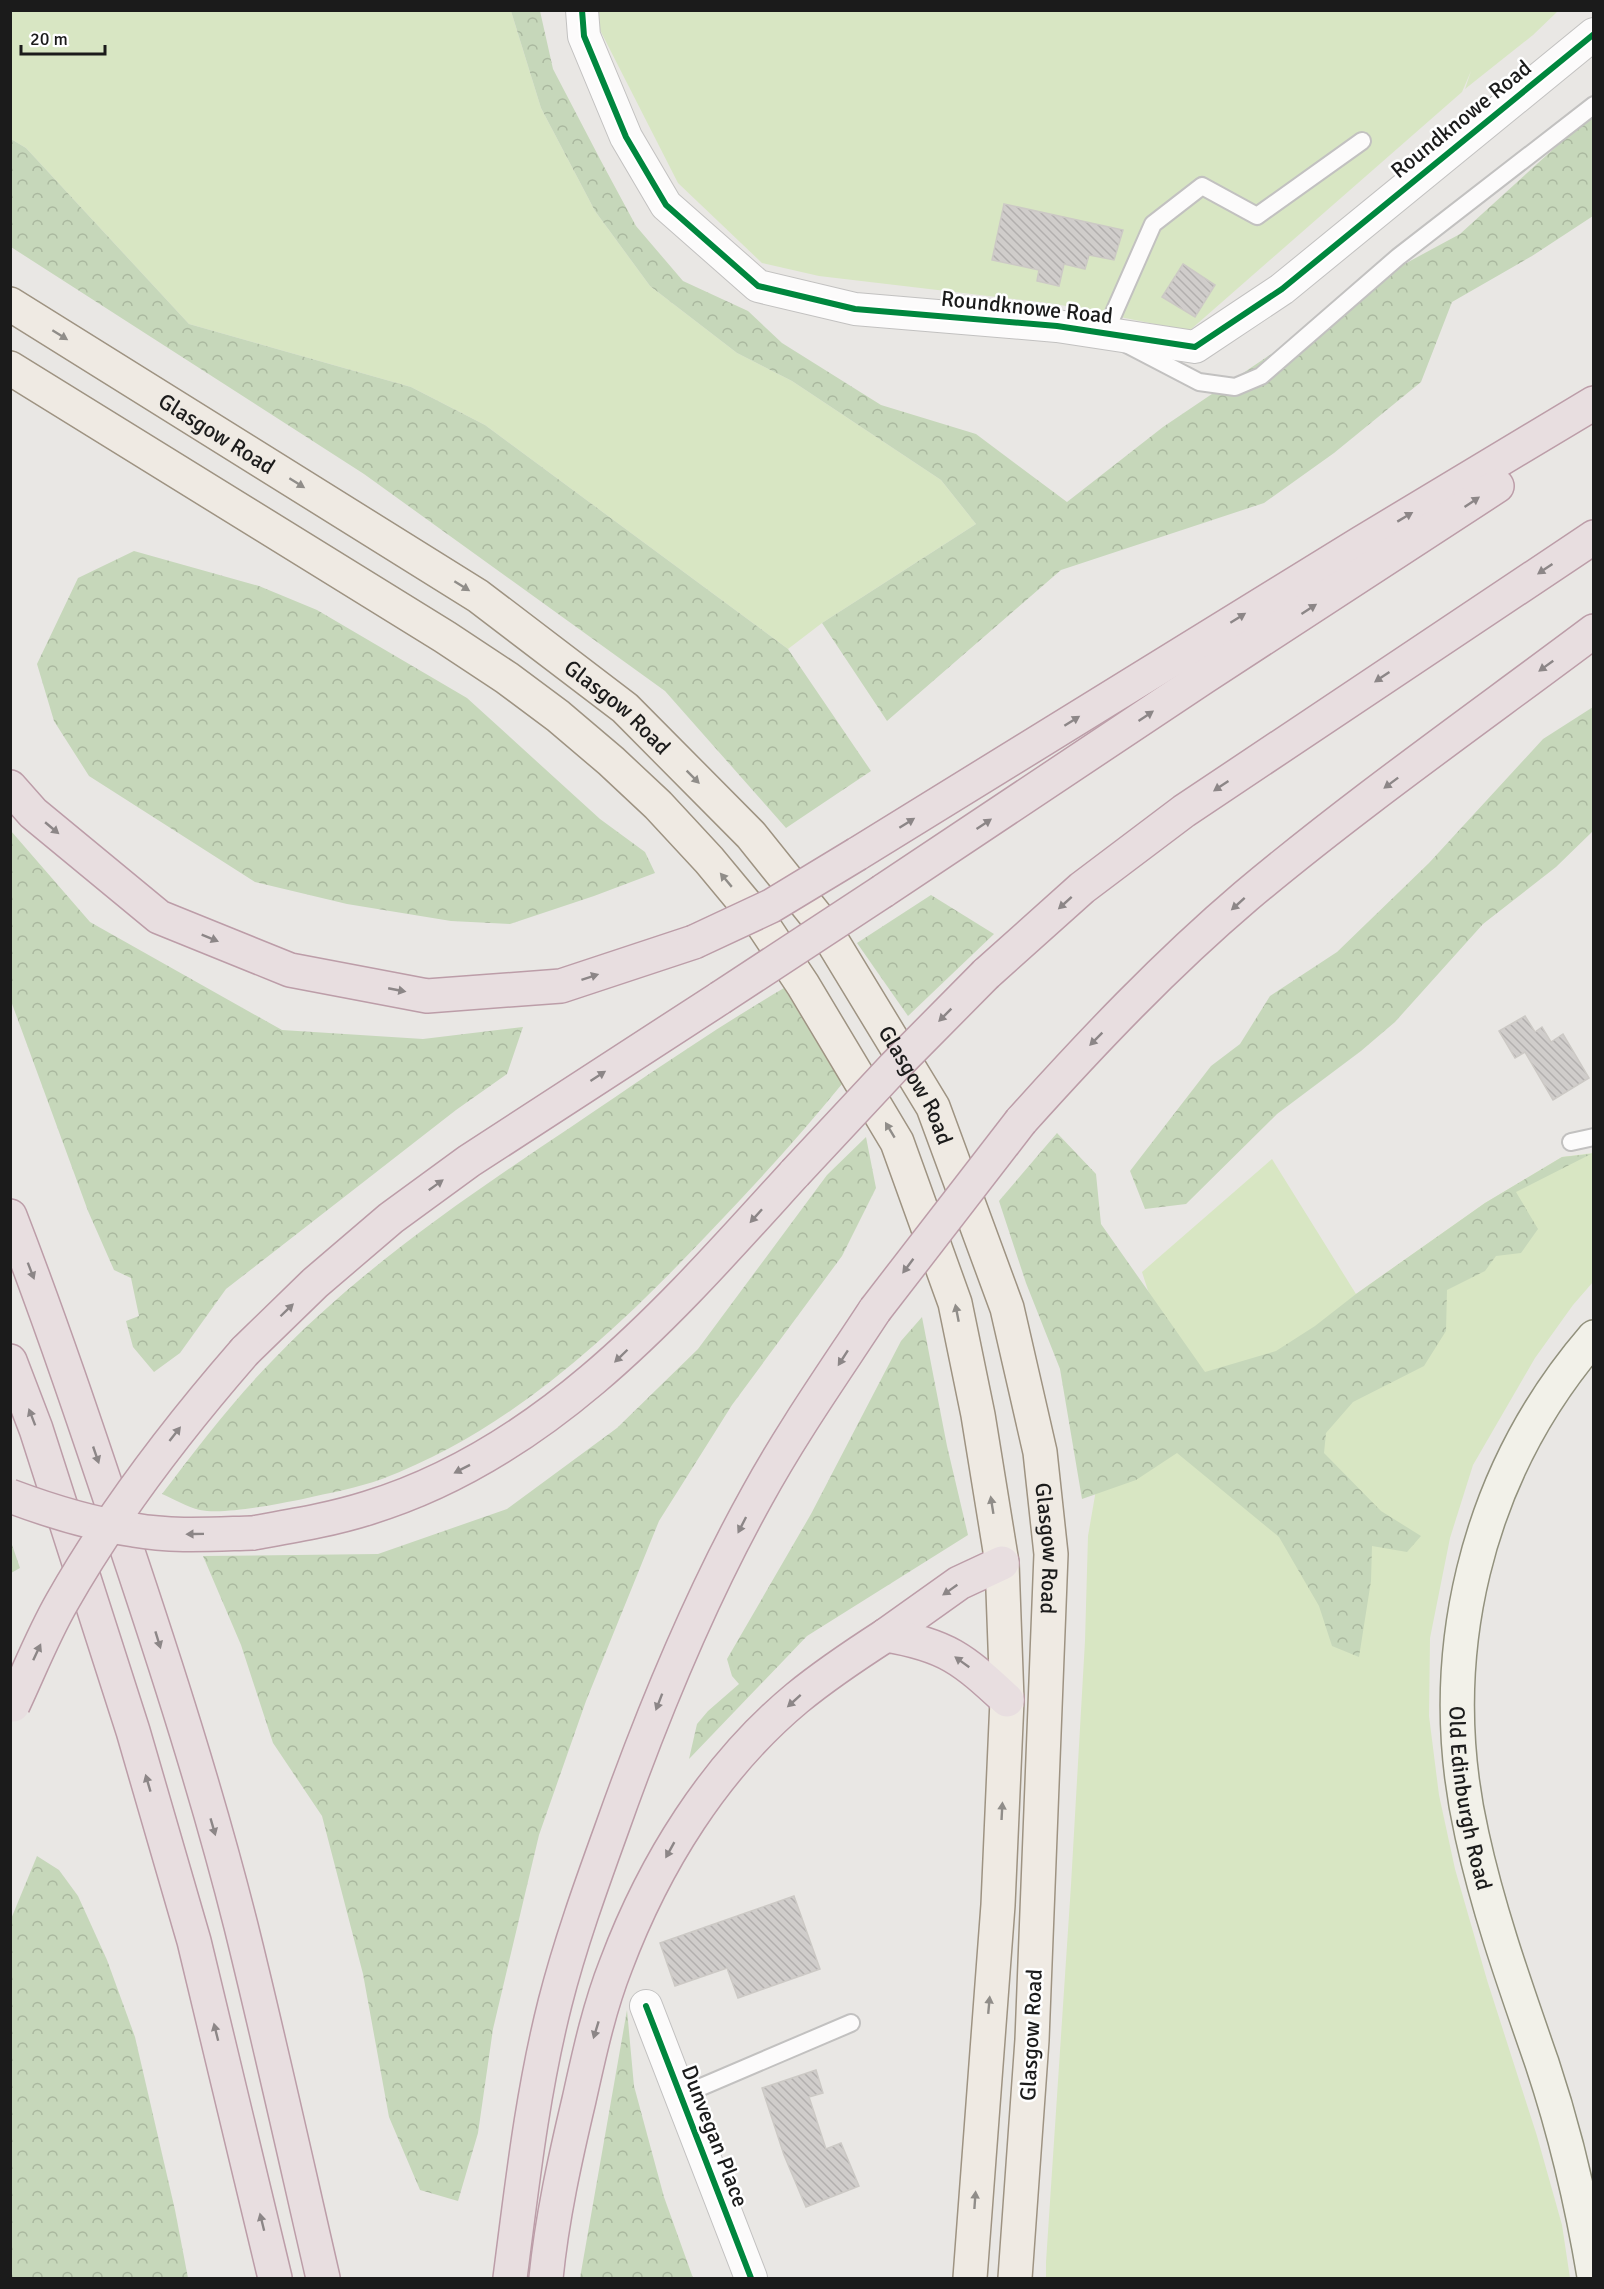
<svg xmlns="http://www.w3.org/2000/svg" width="1604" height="2289" viewBox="0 0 1604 2289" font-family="Signika,sans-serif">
<defs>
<pattern id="forest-crowns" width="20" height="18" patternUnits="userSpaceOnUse" patternTransform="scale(1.5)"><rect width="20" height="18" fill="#c6d7ba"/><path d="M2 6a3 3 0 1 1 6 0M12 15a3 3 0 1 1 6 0" fill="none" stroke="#aab89f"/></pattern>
<pattern id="building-back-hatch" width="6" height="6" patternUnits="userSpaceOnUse" patternTransform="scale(1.5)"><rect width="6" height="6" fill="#d0cdcb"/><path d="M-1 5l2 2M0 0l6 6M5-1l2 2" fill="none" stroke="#b2afae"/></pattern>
</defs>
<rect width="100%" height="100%" fill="#e9e7e4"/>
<g fill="#d8e6c3">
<path d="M 10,11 L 511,11 L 541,108 L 595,211 L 650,286 L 737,353 L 792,381 L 941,480 L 976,524 L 822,623 L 788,649 L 485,425 L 411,387 L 189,324 L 26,148 L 11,139 Z"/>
<path d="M 599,11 L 1558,11 L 1533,35 L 1465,89 L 1471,71 L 1462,92 L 1189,331 L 1056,304 L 819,276 L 762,263 L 678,183 L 600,30 Z"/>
<path d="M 1593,1153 L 1593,1282 L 1573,1305 L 1535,1358 L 1473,1465 L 1450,1538 L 1430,1638 L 1429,1716 L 1439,1795 L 1455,1869 L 1487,1980 L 1537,2136 L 1562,2225 L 1570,2278 L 1046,2278 L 1046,2262 L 1071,1885 L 1085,1641 L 1088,1536 L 1101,1461 L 1174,1371 L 1142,1272 L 1272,1159 L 1356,1294 L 1485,1203 L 1562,1157 Z"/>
</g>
<g fill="url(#forest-crowns)">
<path d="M 511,11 L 540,11 L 553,69 L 601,161 L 636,226 L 683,281 L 748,311 L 782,343 L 881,405 L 976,434 L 1067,502 L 1163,427 L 1316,324 L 1349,294 L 1460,234 L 1570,134 L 1593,116 L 1593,216 L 1532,256 L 1452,302 L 1421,382 L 1334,453 L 1264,503 L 1061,570 L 887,721 L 822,623 L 976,524 L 941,480 L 792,381 L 737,353 L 650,286 L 595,211 L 541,108 Z"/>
<path d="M 11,139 L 26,148 L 189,324 L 411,387 L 485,425 L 788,649 L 871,771 L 786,828 L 665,691 L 364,474 L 11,247 Z"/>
<path d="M 134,551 L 259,586 L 317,610 L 467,698 L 600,819 L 645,852 L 655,873 L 594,896 L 510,924 L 451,921 L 347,904 L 255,882 L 89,776 L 54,721 L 37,664 L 78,578 Z"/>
<path d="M 1593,707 L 1593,831 L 1556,867 L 1483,924 L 1395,1022 L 1361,1051 L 1277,1114 L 1186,1204 L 1145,1209 L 1130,1171 L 1211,1066 L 1240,1044 L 1270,996 L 1337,952 L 1429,863 L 1543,739 Z"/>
<path d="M 11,831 L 90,922 L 282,1030 L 423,1039 L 523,1027 L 507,1074 L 456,1110 L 226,1289 L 180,1353 L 154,1372 L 133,1347 L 126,1321 L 139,1316 L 131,1278 L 114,1270 L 88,1211 L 11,1001 Z"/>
<path d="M 931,895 L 994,934 L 908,1016 L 857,943 Z"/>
<path d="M 784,988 L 842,1084 C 799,1137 753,1187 706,1236 C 613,1334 511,1430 382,1479 C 357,1488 329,1493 303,1499 C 278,1504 224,1515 200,1510 C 187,1507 174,1499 162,1494 C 197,1448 232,1402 272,1361 C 360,1269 466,1197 571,1127 C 642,1079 711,1031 784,988 Z"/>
<path d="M 1057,1133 L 1096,1174 L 1101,1224 L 1205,1372 L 1276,1351 L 1315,1326 L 1356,1294 L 1485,1203 L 1562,1157 L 1591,1154 L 1516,1192 L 1538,1229 L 1521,1253 L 1496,1256 L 1485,1271 L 1447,1290 L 1446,1331 L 1424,1366 L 1353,1402 L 1326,1433 L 1324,1453 L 1381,1511 L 1421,1536 L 1407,1552 L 1372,1546 L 1371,1581 L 1359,1657 L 1332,1646 L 1319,1606 L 1279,1537 L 1177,1453 L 1136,1480 L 1082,1499 L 1060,1369 L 1026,1283 L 999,1201 Z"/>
<path d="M 866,1137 L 876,1188 L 842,1256 L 732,1405 L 659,1521 L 586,1701 L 539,1835 L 493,2029 L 478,2133 L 458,2201 L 420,2190 L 389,2117 L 363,1974 L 322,1816 L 273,1743 L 241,1645 L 203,1556 L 378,1554 L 507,1509 L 617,1428 L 698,1349 L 827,1175 Z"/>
<path d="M 922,1317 L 947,1446 L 968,1535 L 807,1636 L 689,1759 L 697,1724 L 708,1711 L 739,1684 L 732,1676 L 727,1659 L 811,1514 L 901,1341 Z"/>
<path d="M 10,1539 L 20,1568 L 11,1573 L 10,1573 Z"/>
<path d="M 37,1856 L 59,1870 L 78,1896 L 107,1960 L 135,2037 L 175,2210 L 188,2278 L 11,2278 L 11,1919 Z"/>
<path d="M 627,2010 L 634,2086 L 664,2197 L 693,2278 L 580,2278 Z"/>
</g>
<g fill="url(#building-back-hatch)" stroke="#ccc9c5" stroke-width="1.5">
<path d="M 1004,204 L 1123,230 L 1114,260 L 1089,255 L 1085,269 L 1064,264 L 1059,286 L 1037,281 L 1039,270 L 992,260 Z"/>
<path d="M 1183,264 L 1215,285 L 1195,317 L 1162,297 Z"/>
<path d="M 1525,1016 L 1535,1032 L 1542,1027 L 1551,1042 L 1563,1034 L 1589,1078 L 1553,1100 L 1525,1052 L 1515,1058 L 1499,1031 Z"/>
<path d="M 794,1896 L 820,1969 L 738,1998 L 727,1968 L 675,1986 L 660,1943 Z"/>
<path d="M 816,2070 L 823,2093 L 809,2097 L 826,2149 L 841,2143 L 859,2186 L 806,2207 L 784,2155 L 762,2088 Z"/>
</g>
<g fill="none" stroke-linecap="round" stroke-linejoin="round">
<g stroke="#c2c1c0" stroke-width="20">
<g id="lane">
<path d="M 1362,141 L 1257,216 L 1202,186 L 1153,224 L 1105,333 L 1199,382 L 1235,387 L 1261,376 L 1398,257 L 1594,105"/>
<path d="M 1571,1142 L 1594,1137"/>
<path d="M 680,2096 L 851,2023"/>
</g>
</g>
<g stroke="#c2c1c0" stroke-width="34">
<g id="street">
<path d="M 582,10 L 584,36 L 626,137 L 666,205 L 758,286 L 855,309 L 1057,326 L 1195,347 L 1282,289 L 1594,34"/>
<path d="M 646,2006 L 751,2278"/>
</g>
</g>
<g stroke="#92917d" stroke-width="36">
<g id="secondary">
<path id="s1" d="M 1594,1337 C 1475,1475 1432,1658 1472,1835 C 1489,1913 1516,1988 1542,2063 C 1565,2132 1582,2204 1594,2276"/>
</g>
</g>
<g stroke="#9e9382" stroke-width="36">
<g id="primary">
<path id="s2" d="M 10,304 L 478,596 L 625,708 L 751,835 L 820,921 L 933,1107 L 1007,1308 L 1040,1452 L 1051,1554 L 1032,2040 L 1015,2278"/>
<path d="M 10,368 L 445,637 L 507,678 L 558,716 L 611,761 L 658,805 L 709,860 L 763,925 L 803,985 L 897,1142 L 955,1303 L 978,1415 L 1002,1563 L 1007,1700 L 998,1905 L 970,2278"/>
</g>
</g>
<g stroke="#bc9da8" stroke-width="36">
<g id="highway">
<path d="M 10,787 L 33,813 L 159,917 L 290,970 L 427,996 L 561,986 L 694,942"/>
<path d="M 857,854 L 1361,543 L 1594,403"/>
<path d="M 883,891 L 1204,677 L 1497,486"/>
<path d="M 986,974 L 1082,888 L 1184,811 L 1594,537"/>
<path d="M 1021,1121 C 1092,1042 1165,965 1246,896 C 1357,803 1478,718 1594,631"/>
<path d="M 10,1216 C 51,1322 87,1429 123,1537 C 166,1665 208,1795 241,1926 C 270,2043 296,2161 323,2278"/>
<path d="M 245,1351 L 315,1283 L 391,1218 L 469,1161 L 720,998"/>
<path d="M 10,1361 L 36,1429 L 133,1731 L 194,1941 L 275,2278"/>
<path d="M 253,1533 C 292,1526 330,1520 368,1508 C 548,1453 673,1307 795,1173"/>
<path d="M 886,1635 L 959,1583 L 1002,1563"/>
<path d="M 510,2278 C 522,2186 532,2094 555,2003 C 570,1944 591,1886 612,1828 C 652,1715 698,1602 757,1496 C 792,1432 835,1371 875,1310"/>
<path d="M 546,2278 C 552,2218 565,2159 579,2100 C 589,2055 599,2008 616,1965 C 654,1864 714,1767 797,1698 C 825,1675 855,1655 886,1635 C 946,1645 963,1659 1007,1700"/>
</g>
</g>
<use href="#lane" stroke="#fcfbfb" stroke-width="16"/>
<use href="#street" stroke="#fcfbfb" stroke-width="32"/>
<use href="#secondary" stroke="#f2f1e9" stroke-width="33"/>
<use href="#primary" stroke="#efeae3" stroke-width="33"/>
<use href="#highway" stroke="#e8dee0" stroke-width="33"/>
<g stroke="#bc9da8" stroke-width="36" stroke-linecap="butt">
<g id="highway-bridge">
<path d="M 694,942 L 771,906 L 857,854"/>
<path d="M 720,998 L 883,891"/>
<path d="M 795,1173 L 894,1067 L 986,974"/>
<path d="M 875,1310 L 1021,1121"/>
<path d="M 10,1496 C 50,1511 92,1524 134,1530 C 173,1537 214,1534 253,1533"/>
<path d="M 13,1705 C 29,1671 43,1635 62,1602 C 113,1512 177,1429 245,1351"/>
</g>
</g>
<use href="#highway-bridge" stroke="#e8dee0" stroke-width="33"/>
<g stroke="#fff" stroke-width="10">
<g id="cycleway">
<path d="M 582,10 L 584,36 L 626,137 L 666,205 L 758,286 L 855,309 L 1057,326 L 1195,347 L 1282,289 L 1594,34"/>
<path d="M 646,2006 L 751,2278"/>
</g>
</g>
<use href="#cycleway" stroke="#00873e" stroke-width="6"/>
</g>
<defs><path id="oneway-solid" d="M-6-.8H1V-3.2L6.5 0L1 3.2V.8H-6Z" transform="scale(1.5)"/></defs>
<g fill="#908d89">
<use href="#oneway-solid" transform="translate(60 335) rotate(32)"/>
<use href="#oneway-solid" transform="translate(297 483) rotate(32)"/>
<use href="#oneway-solid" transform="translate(462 586) rotate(32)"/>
<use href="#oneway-solid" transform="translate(693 777) rotate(45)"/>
<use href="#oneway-solid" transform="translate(726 880) rotate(-130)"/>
<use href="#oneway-solid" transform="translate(890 1130) rotate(-121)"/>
<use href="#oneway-solid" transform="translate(957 1313) rotate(-101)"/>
<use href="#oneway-solid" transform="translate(992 1505) rotate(-99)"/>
<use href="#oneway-solid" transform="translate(1002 1811) rotate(-87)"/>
<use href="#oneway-solid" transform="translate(989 2005) rotate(-85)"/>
<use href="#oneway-solid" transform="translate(975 2200) rotate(-86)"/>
</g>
<g fill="#8c8687">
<use href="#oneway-solid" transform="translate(1472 502) rotate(-34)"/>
<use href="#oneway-solid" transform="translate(1405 517) rotate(-31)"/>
<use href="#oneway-solid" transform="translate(1545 569) rotate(146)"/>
<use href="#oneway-solid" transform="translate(1309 609) rotate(-33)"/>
<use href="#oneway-solid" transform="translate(1238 618) rotate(-32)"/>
<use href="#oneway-solid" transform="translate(1546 666) rotate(144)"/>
<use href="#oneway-solid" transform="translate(1382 677) rotate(146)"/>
<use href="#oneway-solid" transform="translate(1146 716) rotate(-34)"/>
<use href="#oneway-solid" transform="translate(1072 721) rotate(-32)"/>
<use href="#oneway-solid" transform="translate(1391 783) rotate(143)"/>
<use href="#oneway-solid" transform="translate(1221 786) rotate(146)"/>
<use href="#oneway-solid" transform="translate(907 823) rotate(-32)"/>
<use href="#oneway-solid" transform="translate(984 824) rotate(-34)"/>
<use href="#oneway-solid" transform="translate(52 828) rotate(40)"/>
<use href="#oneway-solid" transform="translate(1065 903) rotate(138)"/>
<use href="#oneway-solid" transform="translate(1238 904) rotate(138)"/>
<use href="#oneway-solid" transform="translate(210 938) rotate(22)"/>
<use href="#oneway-solid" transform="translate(590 977) rotate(-18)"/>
<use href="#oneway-solid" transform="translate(397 990) rotate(11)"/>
<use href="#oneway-solid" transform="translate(945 1015) rotate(135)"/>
<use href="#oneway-solid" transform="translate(1096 1039) rotate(135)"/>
<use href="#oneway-solid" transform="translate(598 1076) rotate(-33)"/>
<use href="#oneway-solid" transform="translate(436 1185) rotate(-36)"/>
<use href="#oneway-solid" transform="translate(756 1216) rotate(132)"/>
<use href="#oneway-solid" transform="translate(908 1266) rotate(127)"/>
<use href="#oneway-solid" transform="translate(31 1271) rotate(69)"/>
<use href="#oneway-solid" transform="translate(287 1310) rotate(-44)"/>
<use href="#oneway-solid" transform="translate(621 1356) rotate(136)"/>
<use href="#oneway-solid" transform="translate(843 1358) rotate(123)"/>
<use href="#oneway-solid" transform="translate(32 1417) rotate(-111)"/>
<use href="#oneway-solid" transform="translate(175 1434) rotate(-52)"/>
<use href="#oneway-solid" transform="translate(96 1455) rotate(71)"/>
<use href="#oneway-solid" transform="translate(462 1469) rotate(153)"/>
<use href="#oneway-solid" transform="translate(742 1525) rotate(117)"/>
<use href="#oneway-solid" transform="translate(195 1534) rotate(179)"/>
<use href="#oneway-solid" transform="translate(950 1590) rotate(145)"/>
<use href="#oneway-solid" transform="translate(158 1640) rotate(73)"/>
<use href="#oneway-solid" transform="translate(37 1652) rotate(-65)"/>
<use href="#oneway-solid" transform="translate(962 1662) rotate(-144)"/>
<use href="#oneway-solid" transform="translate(794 1701) rotate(138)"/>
<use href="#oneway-solid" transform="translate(659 1702) rotate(111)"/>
<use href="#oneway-solid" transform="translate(148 1783) rotate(-106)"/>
<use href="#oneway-solid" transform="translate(213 1827) rotate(74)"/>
<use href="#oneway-solid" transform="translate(670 1850) rotate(119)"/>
<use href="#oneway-solid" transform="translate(596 2030) rotate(107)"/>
<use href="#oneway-solid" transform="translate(216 2032) rotate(-104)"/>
<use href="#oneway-solid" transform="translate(262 2222) rotate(-104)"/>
</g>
<g text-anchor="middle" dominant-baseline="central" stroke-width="5" stroke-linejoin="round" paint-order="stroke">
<g font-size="22" fill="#1b1b1b" stroke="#fff">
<text transform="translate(1461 119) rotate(-39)">Roundknowe Road</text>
<text transform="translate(1027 307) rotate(6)">Roundknowe Road</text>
<text stroke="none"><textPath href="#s2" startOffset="244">Glasgow Road</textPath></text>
<text stroke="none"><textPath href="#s2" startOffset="730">Glasgow Road</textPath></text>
<text stroke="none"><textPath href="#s2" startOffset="1216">Glasgow Road</textPath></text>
<text stroke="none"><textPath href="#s2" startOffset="1702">Glasgow Road</textPath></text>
<text stroke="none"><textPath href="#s1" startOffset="495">Old Edinburgh Road</textPath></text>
<text transform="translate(1031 2035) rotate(-87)">Glasgow Road</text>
<text transform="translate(715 2136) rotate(69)">Dunvegan Place</text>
</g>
</g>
<rect width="1604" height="2289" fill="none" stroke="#1b1b1b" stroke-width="24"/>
<path d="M21 45v9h84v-9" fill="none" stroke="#1b1b1b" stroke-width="3"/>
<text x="30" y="45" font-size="18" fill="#1b1b1b" stroke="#ffffff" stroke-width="4.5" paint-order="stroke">20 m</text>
</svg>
